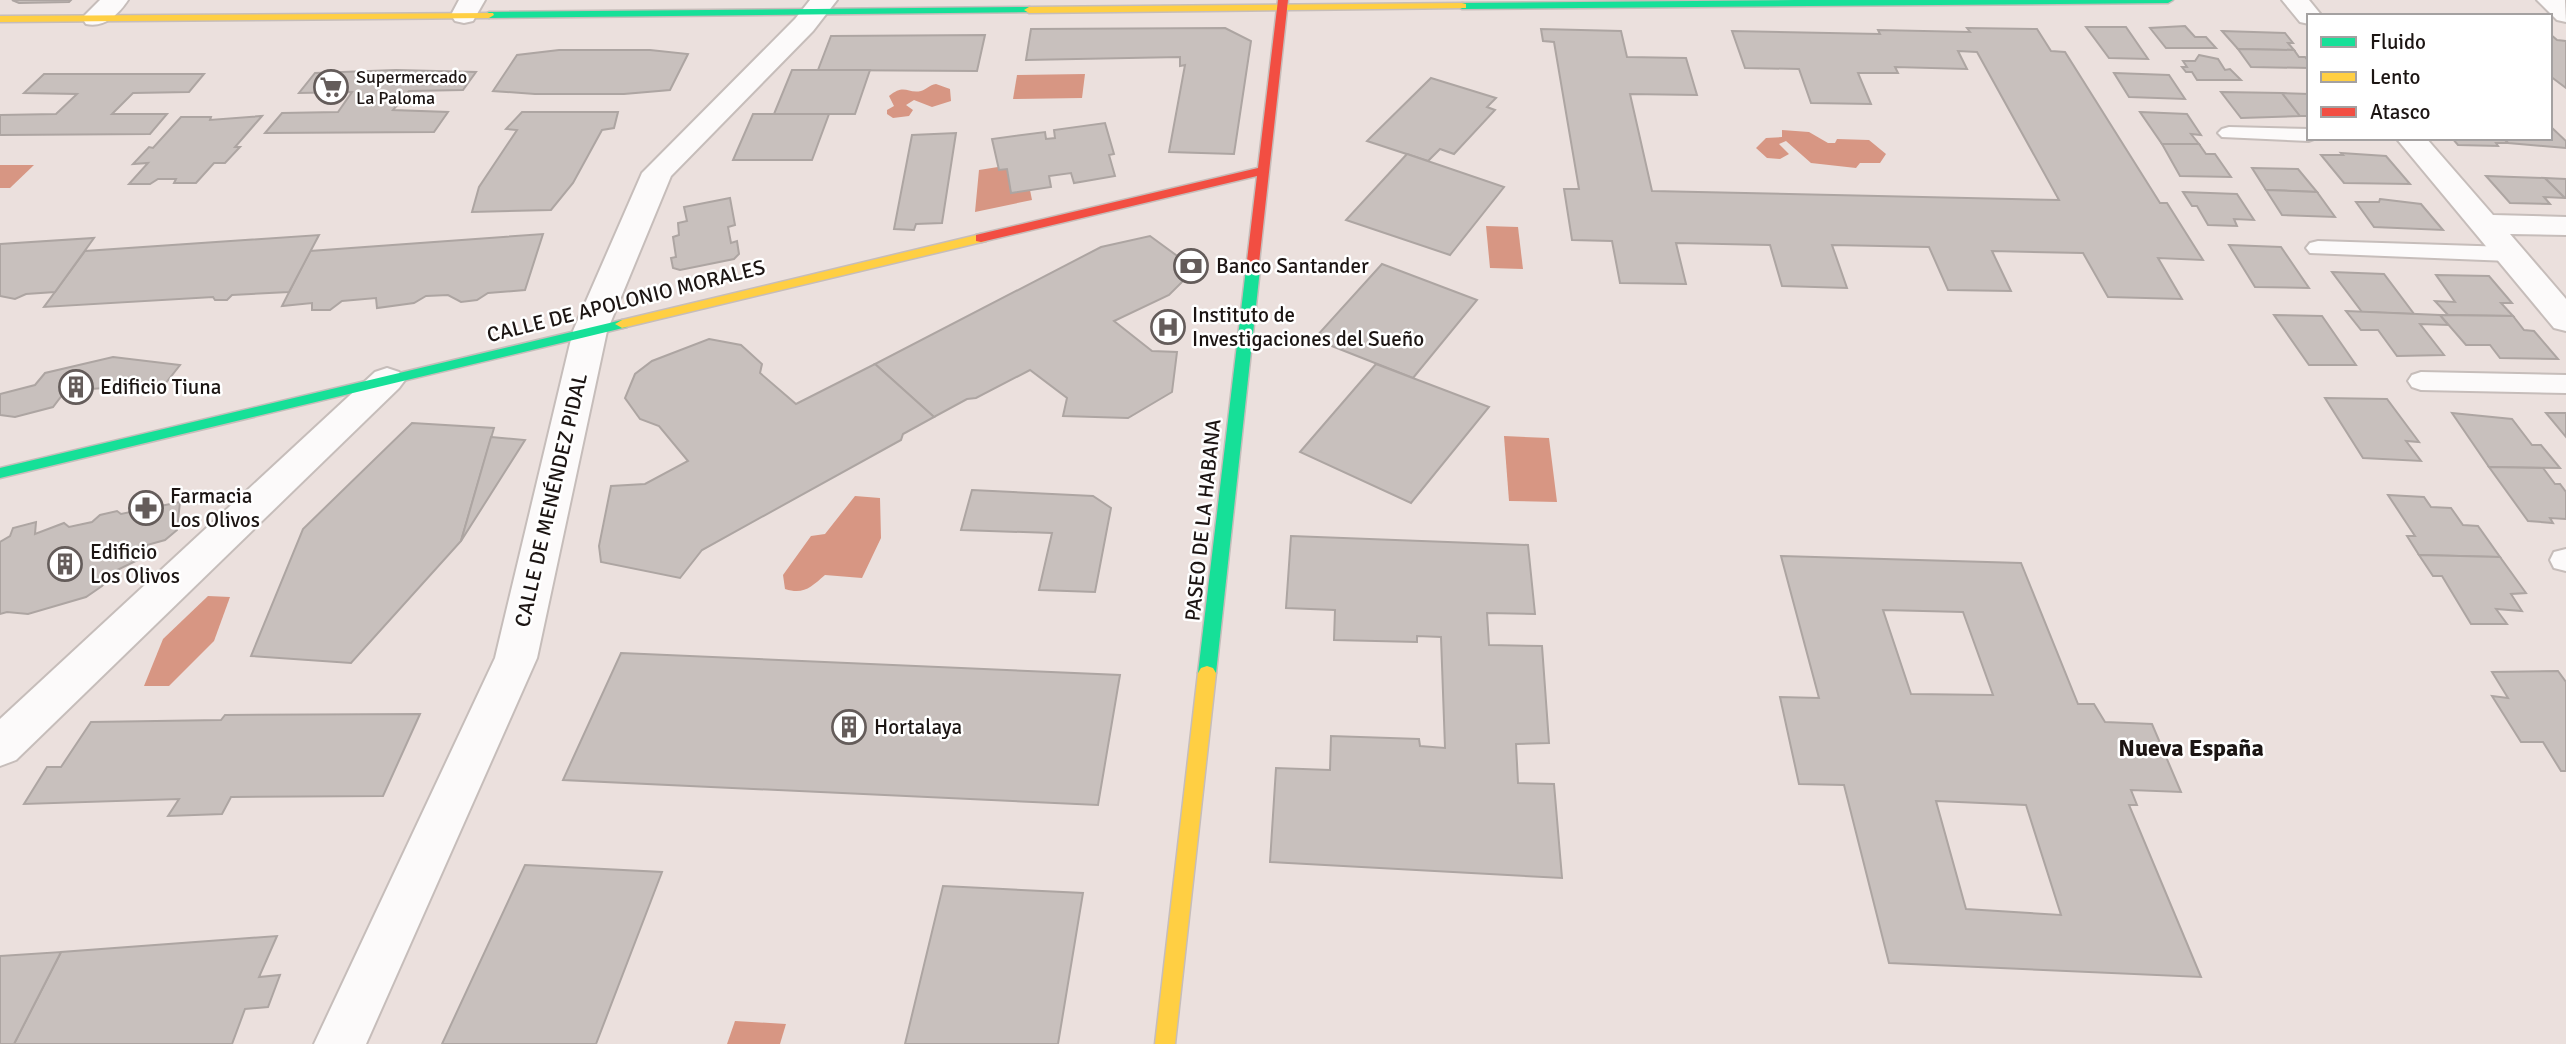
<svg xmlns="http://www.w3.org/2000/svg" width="2566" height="1044" viewBox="0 0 2566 1044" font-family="Signika,sans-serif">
<rect width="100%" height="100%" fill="#ebe0dd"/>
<g fill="#d79683">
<path d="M 1085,74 L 1082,98 L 1013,99 L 1017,75 Z"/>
<path d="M 936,84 L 950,89 L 951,101 L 932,107 L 914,100 L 906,105 L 913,110 L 909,116 L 893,118 L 887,114 L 887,110 L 894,106 L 889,96 C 905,83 907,94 921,91 C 927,89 929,85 936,84 Z"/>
<path d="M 1782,130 L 1809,132 L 1828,143 L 1835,143 L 1837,139 L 1869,140 L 1886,154 L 1880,163 L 1860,163 L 1856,168 L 1811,163 L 1786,141 L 1779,144 L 1789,154 L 1780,159 L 1767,158 L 1756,148 L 1766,138 L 1782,137 Z"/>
<path d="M 0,165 L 34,165 L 10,188 L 0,188 Z"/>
<path d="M 998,167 L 999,170 L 1007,169 L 1011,192 L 1030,190 L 1032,200 L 975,212 L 979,170 Z"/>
<path d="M 1486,226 L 1518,227 L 1523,269 L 1490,268 Z"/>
<path d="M 1504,436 L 1549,438 L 1557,502 L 1509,501 Z"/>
<path d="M 855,496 L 880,498 L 881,538 L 862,578 L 825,575 C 811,587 804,595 785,589 L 783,575 L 811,536 L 825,534 Z"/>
<path d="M 208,596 L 230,597 L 214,641 L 169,686 L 144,686 L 163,639 Z"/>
<path d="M 735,1021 L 786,1024 L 780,1044 L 727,1044 Z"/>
</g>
<g fill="#c8c0bd" stroke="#ada5a2" stroke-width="2" fill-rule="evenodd">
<path d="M 12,0 L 71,0 L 69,2 L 19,3 Z"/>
<path d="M 2185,26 L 2195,37 L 2206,37 L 2216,48 L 2166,48 L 2150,28 Z"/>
<path d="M 2086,27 L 2126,27 L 2148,59 L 2109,58 Z"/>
<path d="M 1225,28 L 1251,41 L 1234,154 L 1169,152 L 1185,65 L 1180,66 L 1180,57 L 1026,60 L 1031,29 Z"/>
<path d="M 1967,28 L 2037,29 L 2051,51 L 2065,52 L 2160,203 L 2167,203 L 2203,260 L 2158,258 L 2182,299 L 2108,297 L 2083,253 L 1992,251 L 2011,291 L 1948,290 L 1929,247 L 1832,245 L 1847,288 L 1782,286 L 1770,245 L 1676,243 L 1686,284 L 1620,283 L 1612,241 L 1572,240 L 1564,189 L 1579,189 L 1554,42 L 1543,41 L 1541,29 L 1621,31 L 1627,57 L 1686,58 L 1697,95 L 1630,94 L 1652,191 L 2059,200 L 1977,52 L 1958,51 L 1967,69 L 1895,67 L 1898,73 L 1858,73 L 1871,104 L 1811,103 L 1799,69 L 1745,68 L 1732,31 L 1880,34 L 1878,30 L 1970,32 Z"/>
<path d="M 2222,31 L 2285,33 L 2293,43 L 2288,43 L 2294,50 L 2238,49 Z"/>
<path d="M 2550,34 L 2557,40 L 2566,41 L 2566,88 L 2550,76 Z"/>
<path d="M 985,35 L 977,71 L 818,70 L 831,36 Z"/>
<path d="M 2238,49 L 2294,50 L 2299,57 L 2305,57 L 2309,62 L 2309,68 L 2251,67 Z"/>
<path d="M 559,50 L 650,50 L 688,54 L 670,90 L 624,94 L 535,94 L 493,91 L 517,55 Z"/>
<path d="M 2199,55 L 2218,59 L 2225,70 L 2230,69 L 2241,80 L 2197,80 L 2192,72 L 2186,72 L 2182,67 L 2187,67 L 2183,61 L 2195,61 Z"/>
<path d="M 396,70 L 476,72 L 463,90 L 409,91 L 393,110 L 448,112 L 434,132 L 265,133 L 282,113 L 338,112 L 352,92 L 299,93 L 315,73 Z"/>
<path d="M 792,70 L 870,70 L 855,114 L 774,114 Z"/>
<path d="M 2114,73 L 2169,75 L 2185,99 L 2129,97 Z"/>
<path d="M 44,74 L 204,74 L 189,92 L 133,93 L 112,114 L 167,114 L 150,134 L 0,135 L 0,115 L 56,114 L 77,94 L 24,93 Z"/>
<path d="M 1431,78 L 1496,98 L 1487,107 L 1495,110 L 1454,154 L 1440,149 L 1428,161 L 1367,141 Z"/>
<path d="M 2221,92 L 2282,93 L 2300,116 L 2241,118 Z"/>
<path d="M 2282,93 L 2309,94 L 2309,116 L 2300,116 Z"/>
<path d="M 522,112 L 618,112 L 614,128 L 602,130 L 573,183 L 551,210 L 472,212 L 479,187 L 517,130 L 506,129 Z"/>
<path d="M 2140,112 L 2187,114 L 2201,135 L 2191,134 L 2199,144 L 2162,144 Z"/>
<path d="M 753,114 L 829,114 L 812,160 L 733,160 Z"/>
<path d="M 262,116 L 235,147 L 240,147 L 225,163 L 214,163 L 196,183 L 174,183 L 176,179 L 158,179 L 150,184 L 129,184 L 148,163 L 133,164 L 149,147 L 153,148 L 181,117 L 211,117 L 210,120 Z"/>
<path d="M 1105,123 L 1114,154 L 1109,155 L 1115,176 L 1074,183 L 1071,173 L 1049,176 L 1051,187 L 1011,193 L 1007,169 L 999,170 L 992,139 L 1045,132 L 1046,139 L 1055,138 L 1054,130 Z"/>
<path d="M 2550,126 L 2566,141 L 2566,148 L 2508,143 L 2503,138 L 2550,138 Z"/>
<path d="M 956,133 L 942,223 L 916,224 L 914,230 L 894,229 L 912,135 Z"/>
<path d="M 2452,138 L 2503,138 L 2508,143 L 2496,143 L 2498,146 L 2458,145 Z"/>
<path d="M 2162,144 L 2199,144 L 2206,154 L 2215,154 L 2231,177 L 2180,176 Z"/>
<path d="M 2341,153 L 2386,156 L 2410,184 L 2344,183 L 2321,155 L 2343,155 Z"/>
<path d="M 1407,154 L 1504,187 L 1450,255 L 1346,220 Z"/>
<path d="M 2252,168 L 2298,169 L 2317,192 L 2266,190 Z"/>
<path d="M 2486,176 L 2545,178 L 2565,198 L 2544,197 L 2550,204 L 2510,203 Z"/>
<path d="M 2545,178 L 2566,179 L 2566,198 L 2565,198 Z"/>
<path d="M 2266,190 L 2317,192 L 2335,217 L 2282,215 Z"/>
<path d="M 2183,192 L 2237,194 L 2254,220 L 2234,219 L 2237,226 L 2208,225 L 2197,206 L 2192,206 Z"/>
<path d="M 730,198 L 735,225 L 728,227 L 731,243 L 737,241 L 739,254 L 734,259 L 680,270 L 673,268 L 671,258 L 676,257 L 673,237 L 679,235 L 678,223 L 687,221 L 684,207 Z"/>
<path d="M 2380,199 L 2421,204 L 2443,230 L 2374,227 L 2356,202 L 2379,202 Z"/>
<path d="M 543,234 L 525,290 L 488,293 L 477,300 L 461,302 L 448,295 L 426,296 L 414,303 L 377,308 L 376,298 L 342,301 L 330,310 L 312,310 L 312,303 L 282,306 L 310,251 Z"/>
<path d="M 319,235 L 289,292 L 232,295 L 227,300 L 215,300 L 213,297 L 44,307 L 85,251 Z"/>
<path d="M 1150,236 L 1191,266 L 1190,274 L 1169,295 L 1114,321 L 1152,351 L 1177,352 L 1172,392 L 1128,418 L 1063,416 L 1067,398 L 1030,370 L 976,398 L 967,399 L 934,417 L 875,364 L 1101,247 Z"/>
<path d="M 94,238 L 55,292 L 26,294 L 15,299 L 0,296 L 0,244 Z"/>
<path d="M 2229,245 L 2281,247 L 2309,288 L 2255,287 Z"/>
<path d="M 1382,264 L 1477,300 L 1413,378 L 1314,339 Z"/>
<path d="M 2332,272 L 2384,274 L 2414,314 L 2362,312 Z"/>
<path d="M 2436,275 L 2489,276 L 2512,303 L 2501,303 L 2513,316 L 2448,315 L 2435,301 L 2455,302 Z"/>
<path d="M 2346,311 L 2440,315 L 2448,325 L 2420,324 L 2444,355 L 2397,356 L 2378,330 L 2361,330 Z"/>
<path d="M 2274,315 L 2322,316 L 2356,365 L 2309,365 Z"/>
<path d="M 2440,315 L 2513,316 L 2524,330 L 2534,331 L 2558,359 L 2500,358 L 2490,345 L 2466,345 Z"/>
<path d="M 709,339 L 741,345 L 762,364 L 760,373 L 796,404 L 875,364 L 934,417 L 903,434 L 901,440 L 702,550 L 680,578 L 601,562 L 599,546 L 611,486 L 645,484 L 688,461 L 659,426 L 640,419 L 625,398 L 635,374 L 652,361 Z"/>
<path d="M 113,357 L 180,365 L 165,384 L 75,390 L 63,394 L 53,407 L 15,417 L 0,415 L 0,394 L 35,385 L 45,373 Z"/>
<path d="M 1376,364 L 1489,407 L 1411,503 L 1300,452 Z"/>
<path d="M 2325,398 L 2387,399 L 2419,442 L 2406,441 L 2421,461 L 2363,458 Z"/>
<path d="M 2452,413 L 2512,419 L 2532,445 L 2541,445 L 2560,468 L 2489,467 Z"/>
<path d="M 2546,413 L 2566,413 L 2566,437 Z"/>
<path d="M 412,423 L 494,428 L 461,541 L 351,663 L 251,656 L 303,529 Z"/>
<path d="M 491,437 L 525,440 L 461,541 Z"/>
<path d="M 2489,467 L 2543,468 L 2555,484 L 2560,484 L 2566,492 L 2566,519 L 2550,518 L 2553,523 L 2528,521 Z"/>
<path d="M 972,490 L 1093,496 L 1111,508 L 1095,592 L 1039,590 L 1052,533 L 961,530 Z"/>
<path d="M 2388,495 L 2424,497 L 2431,507 L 2451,508 L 2463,525 L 2478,526 L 2500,557 L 2419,555 L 2407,536 L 2415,536 Z"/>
<path d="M 180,502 L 177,530 L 165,540 L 147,545 L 144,557 L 115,571 L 102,586 L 86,597 L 28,614 L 7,612 L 0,614 L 0,542 L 10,536 L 13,528 L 36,522 L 35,534 L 64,523 L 69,527 L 92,522 L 100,515 L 117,511 L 121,514 Z"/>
<path d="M 1291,536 L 1528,545 L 1535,614 L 1487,613 L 1489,645 L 1542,646 L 1549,743 L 1516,744 L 1518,783 L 1554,784 L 1562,878 L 1270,862 L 1276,768 L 1330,770 L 1331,736 L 1419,739 L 1420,746 L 1445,748 L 1441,637 L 1417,636 L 1417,642 L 1334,640 L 1335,610 L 1286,608 Z"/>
<path d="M 2419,555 L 2500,557 L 2526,593 L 2511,594 L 2522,611 L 2496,609 L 2507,624 L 2471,624 L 2442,576 L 2433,576 Z"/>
<path d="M 1781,556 L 2021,563 L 2078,704 L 2094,704 L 2105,722 L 2152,724 L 2181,792 L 2131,790 L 2137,805 L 2129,805 L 2201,977 L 1889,963 L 1844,785 L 1799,784 L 1780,697 L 1819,698 ZM 1883,610 L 1963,612 L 1993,695 L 1911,694 ZM 1936,801 L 2026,805 L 2061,915 L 1966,909 Z"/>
<path d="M 621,653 L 1120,675 L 1098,805 L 563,780 Z"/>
<path d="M 2558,671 L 2566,682 L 2566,771 L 2561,771 L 2543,742 L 2521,742 L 2492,696 L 2508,698 L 2492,672 Z"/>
<path d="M 420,714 L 383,796 L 231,797 L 222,814 L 168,816 L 179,799 L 24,804 L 47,767 L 61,767 L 91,722 L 221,720 L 225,715 Z"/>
<path d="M 525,865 L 662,872 L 596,1044 L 442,1044 Z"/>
<path d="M 943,886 L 1083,893 L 1058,1044 L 905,1044 Z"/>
<path d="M 277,936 L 259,977 L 280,975 L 268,1007 L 245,1009 L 232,1044 L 14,1044 L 61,952 Z"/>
<path d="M 61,952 L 14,1044 L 0,1044 L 0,956 Z"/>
</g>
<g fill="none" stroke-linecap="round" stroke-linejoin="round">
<g stroke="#c6bdba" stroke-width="4">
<g id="lane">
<path d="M 2229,127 L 2309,129 L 2309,138 L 2317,138 L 2309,141 L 2222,137 L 2218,133 L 2222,129 Z"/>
<path d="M 2318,241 L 2509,247 L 2517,249 L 2521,254 L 2517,259 L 2509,261 L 2310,253 L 2306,248 L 2310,243 Z"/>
<path d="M 2421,372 L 2566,375 L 2566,393 L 2421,390 L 2412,387 L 2408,381 L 2412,375 Z"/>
<path d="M 2566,549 L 2566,571 L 2554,568 L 2550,560 L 2554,552 Z"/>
</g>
</g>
<g stroke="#c6bdba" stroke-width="4">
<g id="street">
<path d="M 100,0 L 128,0 C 118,15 104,28 86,24 L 82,18 Z"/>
<path d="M 459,0 L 485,0 L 473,21 L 464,23 L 455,21 L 451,15 Z"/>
<path d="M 810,0 L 837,0 L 813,31 L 671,176 L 607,331 L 537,658 L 366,1044 L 314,1044 L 495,658 L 573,331 L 642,173 L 795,19 Z"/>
<path d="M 2282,0 L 2309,0 L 2322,16 L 2309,16 L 2309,24 L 2300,22 Z"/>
<path d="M 2537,0 L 2565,0 L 2566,22 L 2557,20 Z"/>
<path d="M 2396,138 L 2426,138 L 2493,215 L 2566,217 L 2566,235 L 2510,234 L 2566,299 L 2566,331 L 2554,328 Z"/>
<path d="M 387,368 L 399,372 L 405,380 L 399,388 L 16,760 L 0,766 L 0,719 L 375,372 Z"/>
</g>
</g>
<g stroke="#c6bdba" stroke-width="3">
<g id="fast">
<path d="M 1795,0 L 2173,0 L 2168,3 L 1462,9 L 1457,6 L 1462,3 Z"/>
<path d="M 1029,7 L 1033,8 L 1033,12 L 489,18 L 484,15 L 489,12 Z"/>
<path d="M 1253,265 L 1260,269 L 1216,673 L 1213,678 L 1207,680 L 1201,678 L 1198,673 L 1246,269 Z"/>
<path d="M 622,320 L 627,321 L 629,324 L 627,327 L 0,478 L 0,468 Z"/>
</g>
</g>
<g stroke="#c6bdba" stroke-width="3">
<g id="slow">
<path d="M 1462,3 L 1466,4 L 1466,8 L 1029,13 L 1024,10 L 1029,7 Z"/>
<path d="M 493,13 L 494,15 L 489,18 L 0,22 L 0,16 Z"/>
<path d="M 981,234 L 987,238 L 986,241 L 622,328 L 615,324 L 622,320 Z"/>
<path d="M 1207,666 L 1213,668 L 1216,673 L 1175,1044 L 1155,1044 L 1198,673 L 1201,668 Z"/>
</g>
</g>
<g stroke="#c6bdba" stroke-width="3">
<path id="jam" d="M 1278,0 L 1288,0 L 1258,272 L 1248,272 L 1246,269 L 1257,176 L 981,242 L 976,241 L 976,235 L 1258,168 Z"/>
</g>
<use href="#lane" fill="#fcfafa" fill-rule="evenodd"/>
<use href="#street" fill="#fcfafa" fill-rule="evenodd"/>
<use href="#fast" fill="#16e098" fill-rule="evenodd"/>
<use href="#slow" fill="#ffcf43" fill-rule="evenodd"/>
<use href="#jam" fill="#f24e42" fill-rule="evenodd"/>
</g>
<defs>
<g id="supermarket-ring" transform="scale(1.75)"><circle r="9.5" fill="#fff" stroke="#645c5a" stroke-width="1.5"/><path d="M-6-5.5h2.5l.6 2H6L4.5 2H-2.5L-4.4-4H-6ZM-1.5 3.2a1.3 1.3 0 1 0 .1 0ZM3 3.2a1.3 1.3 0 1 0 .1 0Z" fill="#645c5a"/></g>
<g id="bank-ring" transform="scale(1.75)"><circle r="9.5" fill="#fff" stroke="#645c5a" stroke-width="1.5"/><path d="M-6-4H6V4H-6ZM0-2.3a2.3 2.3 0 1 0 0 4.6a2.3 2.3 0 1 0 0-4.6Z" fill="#645c5a"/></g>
<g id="hospital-ring" transform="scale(1.75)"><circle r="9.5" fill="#fff" stroke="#645c5a" stroke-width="1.5"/><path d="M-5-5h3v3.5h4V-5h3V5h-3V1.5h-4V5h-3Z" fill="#645c5a"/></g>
<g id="building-ring" transform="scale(1.75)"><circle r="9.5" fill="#fff" stroke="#645c5a" stroke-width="1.5"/><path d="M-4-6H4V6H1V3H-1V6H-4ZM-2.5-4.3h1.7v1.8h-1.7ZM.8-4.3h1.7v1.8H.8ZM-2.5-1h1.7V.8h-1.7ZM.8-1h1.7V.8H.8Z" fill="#645c5a"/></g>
<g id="pharmacy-ring" transform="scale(1.75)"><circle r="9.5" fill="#fff" stroke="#645c5a" stroke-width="1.5"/><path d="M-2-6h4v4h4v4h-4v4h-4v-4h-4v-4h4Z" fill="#645c5a"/></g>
</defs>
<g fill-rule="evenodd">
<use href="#supermarket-ring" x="331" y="87"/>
<use href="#bank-ring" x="1191" y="266"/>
<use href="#hospital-ring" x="1168" y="327"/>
<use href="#building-ring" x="76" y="387"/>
<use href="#pharmacy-ring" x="146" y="508"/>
<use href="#building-ring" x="65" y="564"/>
<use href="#building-ring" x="849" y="727"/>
</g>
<g text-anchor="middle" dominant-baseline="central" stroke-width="5" stroke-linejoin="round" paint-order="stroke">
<g font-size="18" fill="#1c1513" stroke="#fff" text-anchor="start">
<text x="356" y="77">Supermercado<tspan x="356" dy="21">La Paloma</tspan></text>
</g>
<g font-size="21" fill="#1c1513" stroke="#fff" text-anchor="start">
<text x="1216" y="266">Banco Santander</text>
<text x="1192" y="315">Instituto de<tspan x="1192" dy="24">Investigaciones del Sueño</tspan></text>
<text x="100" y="387">Edificio Tiuna</text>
<text x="170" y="496">Farmacia<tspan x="170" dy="24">Los Olivos</tspan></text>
<text x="90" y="552">Edificio<tspan x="90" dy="24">Los Olivos</tspan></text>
<text x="874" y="727">Hortalaya</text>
</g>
<g font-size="21" fill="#1c1513" stroke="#fff">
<text transform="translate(626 301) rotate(-14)">CALLE DE APOLONIO MORALES</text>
<text transform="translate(551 500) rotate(-77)">CALLE DE MENÉNDEZ PIDAL</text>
<text transform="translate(1203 520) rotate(-84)">PASEO DE LA HABANA</text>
</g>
<g font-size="24" font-weight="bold" fill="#1c1513" stroke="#fff">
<text x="2191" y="748">Nueva España</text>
</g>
</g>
<rect x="2307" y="14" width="245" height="126" fill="#ffffff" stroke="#a4a1a1" stroke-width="2"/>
<rect x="2321" y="37" width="35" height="10" fill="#16e098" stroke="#a4a1a1" stroke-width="2"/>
<text x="2370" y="49" font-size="21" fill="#1c1513">Fluido</text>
<rect x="2321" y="72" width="35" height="10" fill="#ffcf43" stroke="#a4a1a1" stroke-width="2"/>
<text x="2370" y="84" font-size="21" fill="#1c1513">Lento</text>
<rect x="2321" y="107" width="35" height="10" fill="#f24e42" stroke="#a4a1a1" stroke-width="2"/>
<text x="2370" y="119" font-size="21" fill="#1c1513">Atasco</text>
</svg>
